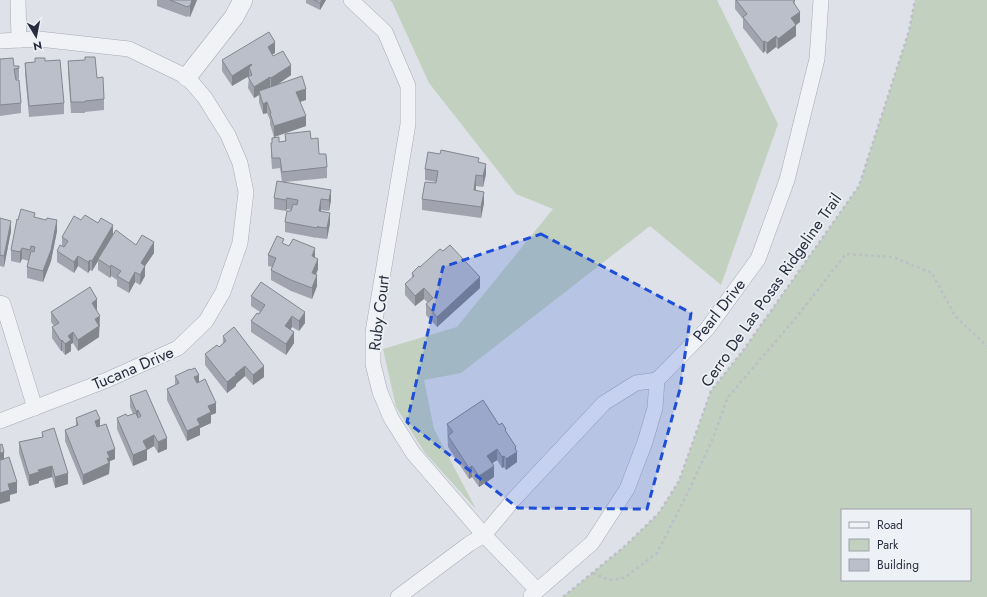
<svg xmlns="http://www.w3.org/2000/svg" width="987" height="597" viewBox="0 0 987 597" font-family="Jost,sans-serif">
<rect width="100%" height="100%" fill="#dee1e8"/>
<g fill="#c2d1bf" fill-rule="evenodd">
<path d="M 390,0 L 717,0 L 778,124 L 721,285 L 650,226 L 461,373 L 424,380 L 434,429 L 476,509 L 425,453 L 396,407 L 383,349 L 457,327 L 553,209 L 516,194 L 429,83 L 392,2 Z"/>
<path d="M 915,0 L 987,0 L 987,597 L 563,597 L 624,547 L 659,513 L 679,481 L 711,391 L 742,352 L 859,186 L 909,31 ZM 842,510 L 970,510 L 970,580 L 842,580 Z"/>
</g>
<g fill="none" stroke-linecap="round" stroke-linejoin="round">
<g stroke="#a7abb5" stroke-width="16">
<g id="minor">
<path d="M 18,0 L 19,40"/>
<path d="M 351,0 L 385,32 L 408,86 L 408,124 L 373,332 L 373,364 L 380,392 L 391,418 L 413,453 L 484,535 L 537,590"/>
<path d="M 0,41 L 39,39 L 129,49 L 187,77 L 205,98 L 228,135 L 240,163 L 246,192 L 240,243 L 223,292 L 206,321 L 178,348 L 107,380 L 0,421"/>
<path d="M 0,303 L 3,304 L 35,408"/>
<path d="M 531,596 L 592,543 L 627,489 L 645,442 L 655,408 L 657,380"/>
<path d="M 398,597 L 469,544 L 484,535 L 515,498 L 604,403 L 636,383 L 657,380 L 707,329 L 758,259 L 787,180 L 817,59 L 821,0"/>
</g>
</g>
<g stroke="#a7abb5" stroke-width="20">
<path id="tertiary" d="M 187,77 L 234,17 L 243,0"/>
</g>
<g stroke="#bcbfc6" stroke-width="2.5" stroke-dasharray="3 3" stroke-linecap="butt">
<path d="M 593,573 L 609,580 L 624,578 L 657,553 L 687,494 L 711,443 L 728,397 L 795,319 L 846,254 L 893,257 L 932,273 L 955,316 L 987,346"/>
<path d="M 563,597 L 624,547 L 659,513 L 679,481 L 711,391 L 742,352 L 859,186 L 909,31 L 915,0"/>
</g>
<use href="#minor" stroke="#f1f2f6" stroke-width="15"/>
<use href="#tertiary" stroke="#f1f2f6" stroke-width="19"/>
</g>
<g fill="#a1a4ae">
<path d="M 157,0 L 197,0 L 190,17 L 188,16 L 187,17 L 157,6 Z"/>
<path d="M 306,0 L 326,0 L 320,10 L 306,3 Z"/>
<path d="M 735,0 L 794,0 L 795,4 L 800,22 L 796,25 L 796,36 L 778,49 L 776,47 L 767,54 L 765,51 L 763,53 L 743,28 L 743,19 L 735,9 Z"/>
<path d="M 275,53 L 272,54 L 273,56 L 291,75 L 277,85 L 306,100 L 300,102 L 306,126 L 274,137 L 270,124 L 270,120 L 267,113 L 263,114 L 259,102 L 259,95 L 254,98 L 248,88 L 249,76 L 232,86 L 222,71 L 222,60 Z"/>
<path d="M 0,59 L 14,66 L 19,68 L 19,79 L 15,80 L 21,103 L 21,113 L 0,116 Z"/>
<path d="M 45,61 L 64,103 L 64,114 L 29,117 L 25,73 L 25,63 Z"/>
<path d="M 68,61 L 97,78 L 104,99 L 104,110 L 85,112 L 85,113 L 71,113 L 68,72 Z"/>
<path d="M 285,134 L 311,139 L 327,167 L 327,178 L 285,182 L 331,200 L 329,211 L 321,210 L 321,211 L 330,223 L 327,239 L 318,238 L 318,237 L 317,238 L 285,232 L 285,222 L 291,210 L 287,209 L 286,211 L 274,209 L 274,198 L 282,182 L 280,168 L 272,169 L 271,154 L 271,143 L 272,143 L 272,138 L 279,142 L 285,142 Z"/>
<path d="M 479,163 L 486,174 L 483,187 L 476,186 L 476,190 L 484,203 L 481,218 L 422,210 L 422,199 L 436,183 L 436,182 L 425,180 L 425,169 Z"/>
<path d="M 35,217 L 57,231 L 51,261 L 43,282 L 27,278 L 27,267 L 29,261 L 22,259 L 20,263 L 11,261 L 11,250 L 18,220 Z"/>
<path d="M 0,218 L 11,231 L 4,267 L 0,266 Z"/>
<path d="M 81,220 L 136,245 L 154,253 L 145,266 L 145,276 L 140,285 L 135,282 L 129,293 L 117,286 L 117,280 L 111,276 L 110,278 L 98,270 L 98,261 L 92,271 L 90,270 L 88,273 L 78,266 L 74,273 L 57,262 L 57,251 L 62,246 L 62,237 Z"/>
<path d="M 284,244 L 315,258 L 318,269 L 316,275 L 317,286 L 312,299 L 291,291 L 271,280 L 271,270 L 272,267 L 268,266 L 268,255 Z"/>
<path d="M 420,267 L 480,288 L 437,327 L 426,315 L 426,304 L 428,303 L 424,299 L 415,306 L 405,295 L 405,284 L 412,278 L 412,273 Z"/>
<path d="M 251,296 L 305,323 L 299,331 L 292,327 L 290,330 L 294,343 L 286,355 L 251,332 L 251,321 L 260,312 L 251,306 Z"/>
<path d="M 96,310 L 100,326 L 99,327 L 99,337 L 78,351 L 73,343 L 71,344 L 71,351 L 65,355 L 62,351 L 61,351 L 52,338 L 52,327 L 54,326 L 51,322 L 51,312 L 97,310 Z"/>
<path d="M 223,336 L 264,377 L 253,385 L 245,376 L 236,384 L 236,386 L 227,393 L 205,365 L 205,354 L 219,347 L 223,344 Z"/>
<path d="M 175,376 L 199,382 L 216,413 L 211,415 L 211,423 L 200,428 L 200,435 L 187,441 L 167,400 L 167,389 L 175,385 Z"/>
<path d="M 130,396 L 167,449 L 158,453 L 154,446 L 147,450 L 147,460 L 133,466 L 117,429 L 117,418 L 127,416 L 133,414 L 130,407 Z"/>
<path d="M 76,418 L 100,426 L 115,459 L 110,461 L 109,474 L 83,485 L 65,441 L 65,430 L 76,426 Z"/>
<path d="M 447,424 L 499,425 L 506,432 L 516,451 L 517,462 L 506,470 L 504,467 L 502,468 L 497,460 L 492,463 L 494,477 L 479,487 L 472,477 L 469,479 L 448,447 Z"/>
<path d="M 42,432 L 68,484 L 55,488 L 52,477 L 39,481 L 39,483 L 29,486 L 19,453 L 19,442 L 42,437 Z"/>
</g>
<g fill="#83868d">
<path d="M 192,0 L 197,0 L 190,17 L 190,6 Z"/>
<path d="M 322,0 L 326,0 L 320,10 L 320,3 Z"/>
<path d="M 800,12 L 800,22 L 796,25 L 796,36 L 778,49 L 778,39 L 791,18 Z"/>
<path d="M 776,36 L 776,47 L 767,54 L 767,43 Z"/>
<path d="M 765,41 L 765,51 L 763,53 L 763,42 Z"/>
<path d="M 275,42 L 275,53 L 268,57 L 268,47 Z"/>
<path d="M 251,64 L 251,73 L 249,67 L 249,76 L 232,86 L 232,76 Z"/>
<path d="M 291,65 L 291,75 L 271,89 L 271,78 Z"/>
<path d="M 270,77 L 270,88 L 259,91 L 259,95 L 254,98 L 254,87 Z"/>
<path d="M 306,89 L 306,100 L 296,103 L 296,92 Z"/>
<path d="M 267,102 L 267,113 L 263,114 L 263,104 Z"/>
<path d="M 306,116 L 306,126 L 274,137 L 274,126 Z"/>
<path d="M 486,164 L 486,174 L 483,187 L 483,176 Z"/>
<path d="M 476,175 L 476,186 L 474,201 L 474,190 Z"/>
<path d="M 331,190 L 331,200 L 329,211 L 329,200 Z"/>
<path d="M 484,192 L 484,203 L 481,218 L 481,207 Z"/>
<path d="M 287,198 L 287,209 L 286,211 L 286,200 Z"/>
<path d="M 321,199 L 321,210 L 319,222 L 319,211 Z"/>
<path d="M 330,213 L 330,223 L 327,239 L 327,228 Z"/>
<path d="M 57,220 L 57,231 L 51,261 L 43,282 L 43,271 Z"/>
<path d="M 11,221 L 11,231 L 4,267 L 4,256 Z"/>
<path d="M 113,225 L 113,236 L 98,259 L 98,261 L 92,271 L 92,261 Z"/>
<path d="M 154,242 L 154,253 L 145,266 L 145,276 L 140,285 L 141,263 Z"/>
<path d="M 22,248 L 22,259 L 20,263 L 20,252 Z"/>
<path d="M 315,248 L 315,259 L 312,256 Z"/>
<path d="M 78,256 L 78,266 L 74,273 L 74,262 Z"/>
<path d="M 318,259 L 318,269 L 312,284 L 312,273 Z"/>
<path d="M 90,260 L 90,270 L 88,273 L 88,262 Z"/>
<path d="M 111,265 L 111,276 L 110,278 L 110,267 Z"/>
<path d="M 135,272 L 135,282 L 129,293 L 129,283 Z"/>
<path d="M 317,275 L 317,286 L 312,299 L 312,288 Z"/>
<path d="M 480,277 L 480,288 L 437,327 L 437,317 Z"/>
<path d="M 424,288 L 424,299 L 415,306 L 415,296 Z"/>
<path d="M 97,299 L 97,310 L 92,313 L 92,303 Z"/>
<path d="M 305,312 L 305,323 L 299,331 L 299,321 Z"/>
<path d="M 100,316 L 99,337 L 78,351 L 78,340 L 95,319 Z"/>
<path d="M 292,316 L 292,327 L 285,337 L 285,326 Z"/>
<path d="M 73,332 L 73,343 L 71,344 L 71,351 L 65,355 L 65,344 L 68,336 Z"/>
<path d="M 294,332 L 294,343 L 286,355 L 286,344 Z"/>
<path d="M 62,340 L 62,351 L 61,351 L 61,341 Z"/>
<path d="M 245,366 L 245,376 L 236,384 L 236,386 L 227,393 L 227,382 L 235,374 Z"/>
<path d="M 264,366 L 264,377 L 253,385 L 253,375 Z"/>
<path d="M 199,375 L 199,386 L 194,388 L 194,377 Z"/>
<path d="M 216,403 L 216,413 L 211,415 L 211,423 L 200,428 L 200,435 L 187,441 L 187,431 L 208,406 Z"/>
<path d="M 138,410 L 138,420 L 136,421 L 136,411 Z"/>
<path d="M 100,419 L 100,430 L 95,431 L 95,421 Z"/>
<path d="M 154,435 L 154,446 L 147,450 L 147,460 L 133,466 L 133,455 L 143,441 Z"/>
<path d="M 167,438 L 167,449 L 158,453 L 158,442 Z"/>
<path d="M 516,447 L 516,452 L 517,452 L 517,462 L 506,470 L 506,459 Z"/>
<path d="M 115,449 L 115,459 L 110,461 L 109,474 L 83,485 L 83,475 L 107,452 Z"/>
<path d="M 497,449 L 497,460 L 487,467 L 487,456 Z"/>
<path d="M 4,452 L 4,462 L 0,464 L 0,453 Z"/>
<path d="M 504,456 L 504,467 L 502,468 L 502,457 Z"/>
<path d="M 52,466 L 52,477 L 39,481 L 39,483 L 29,486 L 29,475 L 38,470 Z"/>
<path d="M 472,466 L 472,477 L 469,479 L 469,468 Z"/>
<path d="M 494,466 L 494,477 L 479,487 L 479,476 Z"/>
<path d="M 68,473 L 68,484 L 55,488 L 55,477 Z"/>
<path d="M 17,482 L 17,493 L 10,495 L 10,501 L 0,504 L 0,493 L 8,484 Z"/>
</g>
<g fill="#bbbfca" stroke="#83868d">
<path d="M 170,0 L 192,0 L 190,6 L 188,6 L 187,7 Z"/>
<path d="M 314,0 L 322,0 L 320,3 Z"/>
<path d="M 736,0 L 794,0 L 795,1 L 793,2 L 800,12 L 791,18 L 796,25 L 778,39 L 776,36 L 767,43 L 765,41 L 763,42 L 743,17 L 747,14 Z"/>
<path d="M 269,32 L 275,42 L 268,47 L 273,56 L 283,51 L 291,65 L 271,78 L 270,77 L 254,87 L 248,77 L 252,75 L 249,67 L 252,65 L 251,64 L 232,76 L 222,60 Z"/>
<path d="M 85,57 L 95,57 L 97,78 L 103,77 L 104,99 L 85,101 L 85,102 L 71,102 L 68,61 L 85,60 Z"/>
<path d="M 13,58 L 14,66 L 19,66 L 19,68 L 14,69 L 16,80 L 19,80 L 21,103 L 0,105 L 0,59 Z"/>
<path d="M 35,58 L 45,58 L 45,61 L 60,60 L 64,103 L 29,106 L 25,63 L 35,62 Z"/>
<path d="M 302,76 L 306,89 L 296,92 L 306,116 L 274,126 L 270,113 L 271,113 L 267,102 L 263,104 L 259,91 Z"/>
<path d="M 310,131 L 311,139 L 318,138 L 319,154 L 326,154 L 327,167 L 282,172 L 280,158 L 272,158 L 271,143 L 272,143 L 272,138 L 279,137 L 279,142 L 286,141 L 285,134 Z"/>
<path d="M 441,150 L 479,158 L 478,162 L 486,164 L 483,176 L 476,175 L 474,190 L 484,192 L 481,207 L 422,199 L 425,182 L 436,183 L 438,171 L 425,169 L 428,152 L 440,154 Z"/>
<path d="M 277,181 L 331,190 L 329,200 L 321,199 L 319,211 L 330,213 L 327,228 L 318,227 L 318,226 L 317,228 L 285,222 L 287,211 L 291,211 L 293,204 L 297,205 L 298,200 L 287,198 L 286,200 L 274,198 Z"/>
<path d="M 21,209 L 35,213 L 34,217 L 46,220 L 47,218 L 57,220 L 51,250 L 43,271 L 27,267 L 31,251 L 34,252 L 35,247 L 31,246 L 30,250 L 22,248 L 20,252 L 11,250 L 17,219 L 18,220 Z"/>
<path d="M 85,215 L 98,223 L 101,218 L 113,225 L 92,261 L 90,260 L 88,262 L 78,256 L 74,262 L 57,251 L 60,245 L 64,247 L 68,241 L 62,237 L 74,216 L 81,220 Z"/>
<path d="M 0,218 L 11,221 L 4,256 L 0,255 Z"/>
<path d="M 116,230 L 136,245 L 142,235 L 154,242 L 141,263 L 145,266 L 140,275 L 135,272 L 129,283 L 117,276 L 121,271 L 111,265 L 110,267 L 98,259 Z"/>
<path d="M 277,236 L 284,239 L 282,243 L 289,246 L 293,239 L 315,248 L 312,256 L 318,259 L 312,273 L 317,275 L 312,288 L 291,280 L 271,270 L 276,258 L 268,255 Z"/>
<path d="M 450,245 L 480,277 L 437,317 L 426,304 L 433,298 L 424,288 L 415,296 L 405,284 L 414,276 L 412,273 L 419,266 L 420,267 L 440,249 L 443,251 Z"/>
<path d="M 261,282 L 305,312 L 299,321 L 292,316 L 285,326 L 294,332 L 286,344 L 251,321 L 257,313 L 259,314 L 265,305 L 251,296 Z"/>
<path d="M 90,287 L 97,299 L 92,303 L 100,316 L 95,319 L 99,326 L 78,340 L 73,332 L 68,336 L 71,340 L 65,344 L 62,340 L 61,341 L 52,327 L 59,323 L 51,312 Z"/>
<path d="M 234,327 L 264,366 L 253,375 L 245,366 L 235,374 L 236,375 L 227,382 L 205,354 L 217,345 L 219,347 L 226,341 L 223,336 Z"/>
<path d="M 195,368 L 199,375 L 194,377 L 197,383 L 205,379 L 216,403 L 208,406 L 211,412 L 197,419 L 200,425 L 187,431 L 167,389 L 179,383 L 175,376 L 190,369 L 190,370 Z"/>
<path d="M 146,390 L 167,438 L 158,442 L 154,435 L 143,441 L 147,449 L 133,455 L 117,418 L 126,414 L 127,416 L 136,413 L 138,418 L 141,416 L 138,410 L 136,411 L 130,396 Z"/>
<path d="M 483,400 L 499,425 L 502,423 L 506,429 L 505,430 L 516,447 L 515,448 L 517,452 L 506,459 L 504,456 L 502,457 L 497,449 L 487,456 L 494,466 L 479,476 L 472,466 L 469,468 L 448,436 L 453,432 L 447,424 Z"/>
<path d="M 96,410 L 100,419 L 95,421 L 97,427 L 106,424 L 115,449 L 107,452 L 110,458 L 107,458 L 109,463 L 83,475 L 65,430 L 78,425 L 76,418 Z"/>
<path d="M 54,428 L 68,473 L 55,477 L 52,466 L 38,470 L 39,472 L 29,475 L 19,442 L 43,437 L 42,432 Z"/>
<path d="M 2,444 L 4,452 L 0,453 L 0,445 Z"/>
<path d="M 0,457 L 1,460 L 9,457 L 17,482 L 8,484 L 10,490 L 0,493 Z"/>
</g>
<path fill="#1d4ed8" fill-opacity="0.2" stroke="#1d4ed8" stroke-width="3" stroke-dasharray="8 5" stroke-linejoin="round" d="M 541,234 L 691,313 L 680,389 L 647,509 L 518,508 L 407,422 L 443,267 Z"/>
<g text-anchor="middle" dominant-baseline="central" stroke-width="3.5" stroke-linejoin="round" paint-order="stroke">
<g font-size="16" fill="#272d3e" stroke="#edf0f5">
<text transform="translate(771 290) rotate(-55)">Cerro De Las Posas Ridgeline Trail</text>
<text transform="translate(719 310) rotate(-52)">Pearl Drive</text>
<text transform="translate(379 313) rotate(-83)">Ruby Court</text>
<text transform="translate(133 368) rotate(-23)">Tucana Drive</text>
</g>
</g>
<rect x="841" y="509" width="130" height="72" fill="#edf0f5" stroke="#9ea2ac"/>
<rect x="849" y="522" width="20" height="6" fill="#f1f2f6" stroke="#9ea2ac"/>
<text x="877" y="529" font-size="12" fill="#272d3e">Road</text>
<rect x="849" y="539" width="20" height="12" fill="#c2d1bf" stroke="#9ea2ac"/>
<text x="877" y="549" font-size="12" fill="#272d3e">Park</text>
<rect x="849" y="559" width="20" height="12" fill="#bbbfca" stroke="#9ea2ac"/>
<text x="877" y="569" font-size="12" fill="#272d3e">Building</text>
<g transform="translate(36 36) rotate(170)" stroke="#edf0f5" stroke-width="3" paint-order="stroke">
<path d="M0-3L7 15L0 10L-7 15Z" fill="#272d3e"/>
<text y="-6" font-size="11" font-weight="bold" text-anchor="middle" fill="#272d3e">N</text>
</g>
</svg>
